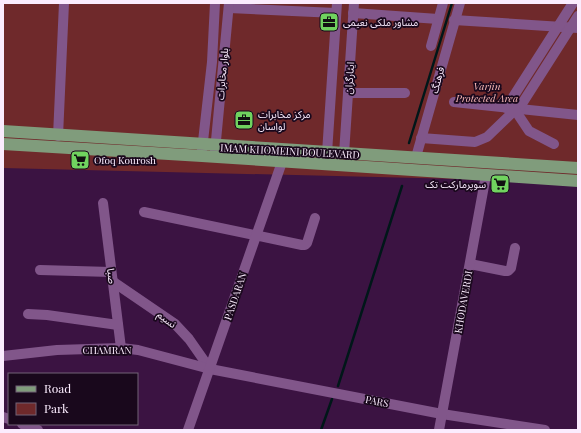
<svg xmlns="http://www.w3.org/2000/svg" width="581" height="433" viewBox="0 0 581 433" font-family="'Playfair Display','Noto Sans Arabic',serif">
<rect width="100%" height="100%" fill="#3b1342"/>
<path fill="#6f292b" d="M 3,3 L 578,3 L 578,182 L 3,168 Z"/>
<g fill="none" stroke-linecap="round" stroke-linejoin="round">
<g stroke="#001719" stroke-width="2.5">
<path d="M 409,143 L 452,3"/>
<path d="M 338,386 L 402,186"/>
<path d="M 321,430 L 332,399"/>
</g>
<g stroke="#81568a" stroke-width="10">
<path d="M 229,8 L 336,13"/>
<path d="M 353,13 L 438,19"/>
<path d="M 454,20 L 578,28"/>
<path d="M 431,46 L 443,3"/>
<path d="M 348,93 L 405,93"/>
<path d="M 454,102 L 578,115"/>
<path d="M 506,108 L 573,3"/>
<path d="M 518,110 L 578,16"/>
<path d="M 58,136 L 64,3"/>
<path d="M 421,138 L 475,142 L 487,137 L 515,110 L 529,131 L 554,144"/>
<path d="M 202,150 L 212,62 L 215,3"/>
<path d="M 215,151 L 229,3"/>
<path d="M 327,153 L 337,3"/>
<path d="M 344,154 L 354,3"/>
<path d="M 416,157 L 460,3"/>
<path d="M 103,203 L 121,348"/>
<path d="M 144,212 L 302,245 L 305,245 L 307,243 L 315,218"/>
<path d="M 470,264 L 505,271 L 508,271 L 511,268 L 515,248"/>
<path d="M 40,270 L 111,272"/>
<path d="M 112,281 L 175,324 L 189,339 L 210,369"/>
<path d="M 28,314 L 47,315 L 118,325"/>
<path d="M 3,356 L 57,350 L 121,348 L 138,350 L 210,369 L 442,414 L 545,430"/>
<path d="M 3,417 L 9,419"/>
<path d="M 22,424 L 38,430"/>
<path d="M 188,430 L 282,162"/>
<path d="M 439,430 L 486,175"/>
</g>
<g stroke="#809c7c" stroke-width="12">
<path d="M 3,131 L 578,168"/>
<path d="M 3,144 L 202,156 L 578,181"/>
</g>
</g>
<defs>
<g id="office-square" transform="scale(1)"><rect x="-9" y="-9" width="18" height="18" rx="4" fill="#70d35f" stroke="#19081c"/><path d="M-6-3h4V-5.5h4V-3h4V5H-6ZM-1-4.5V-3h2v-1.5ZM-6 0V1H6V0Z" fill="#111"/></g>
<g id="supermarket-square" transform="scale(1)"><rect x="-9" y="-9" width="18" height="18" rx="4" fill="#70d35f" stroke="#19081c"/><path d="M-6-5.5h2.5l.6 2H6L4.5 2H-2.5L-4.4-4H-6ZM-1.5 3.2a1.3 1.3 0 1 0 .1 0ZM3 3.2a1.3 1.3 0 1 0 .1 0Z" fill="#111"/></g>
</defs>
<g fill-rule="evenodd">
<use href="#office-square" x="329" y="22"/>
<use href="#office-square" x="244" y="120"/>
<use href="#supermarket-square" x="80" y="160"/>
<use href="#supermarket-square" x="500" y="184"/>
</g>
<g text-anchor="middle" dominant-baseline="central" stroke-width="3.5" stroke-linejoin="round" paint-order="stroke">
<g font-size="10" fill="#fbecfe" stroke="#19081c" text-anchor="start">
<text x="343" y="22">مشاور ملکی نعیمی</text>
<text x="258" y="114">مرکز مخابرات<tspan x="258" dy="12">لواسان</tspan></text>
<text x="94" y="160">Ofoq Kourosh</text>
<text x="486" y="184" text-anchor="end">سوپرمارکت تک</text>
</g>
<g font-size="10" fill="#fbecfe" stroke="#19081c">
<text transform="translate(222 74) rotate(-85)">بلوار مخابرات</text>
<text transform="translate(349 78) rotate(-86)">ایثارگران</text>
<text transform="translate(437 80) rotate(-75)">فرهنگ</text>
<text transform="translate(290 151) rotate(3)">IMAM KHOMEINI BOULEVARD</text>
<text transform="translate(112 276) rotate(83)">صبا</text>
<text transform="translate(235 296) rotate(-71)">PASDARAN</text>
<text transform="translate(463 302) rotate(-80)">KHODAVERDI</text>
<text transform="translate(167 319) rotate(37)">نسیم</text>
<text x="107" y="350">CHAMRAN</text>
<text transform="translate(377 401) rotate(11)">PARS</text>
</g>
<g font-size="10" font-style="italic" fill="#fbbab8" stroke="#19081c">
<text x="487" y="86">Varjin<tspan x="487" dy="12">Protected Area</tspan></text>
</g>
</g>
<rect width="581" height="433" fill="none" stroke="#fbecfe" stroke-width="8"/>
<rect x="8" y="373" width="130" height="52" fill="#19081c" stroke="#736376"/>
<rect x="16" y="386" width="20" height="6" fill="#809c7c" stroke="#736376"/>
<text x="44" y="393" font-size="12" fill="#fbecfe">Road</text>
<rect x="16" y="403" width="20" height="12" fill="#6f292b" stroke="#736376"/>
<text x="44" y="413" font-size="12" fill="#fbecfe">Park</text>
</svg>
